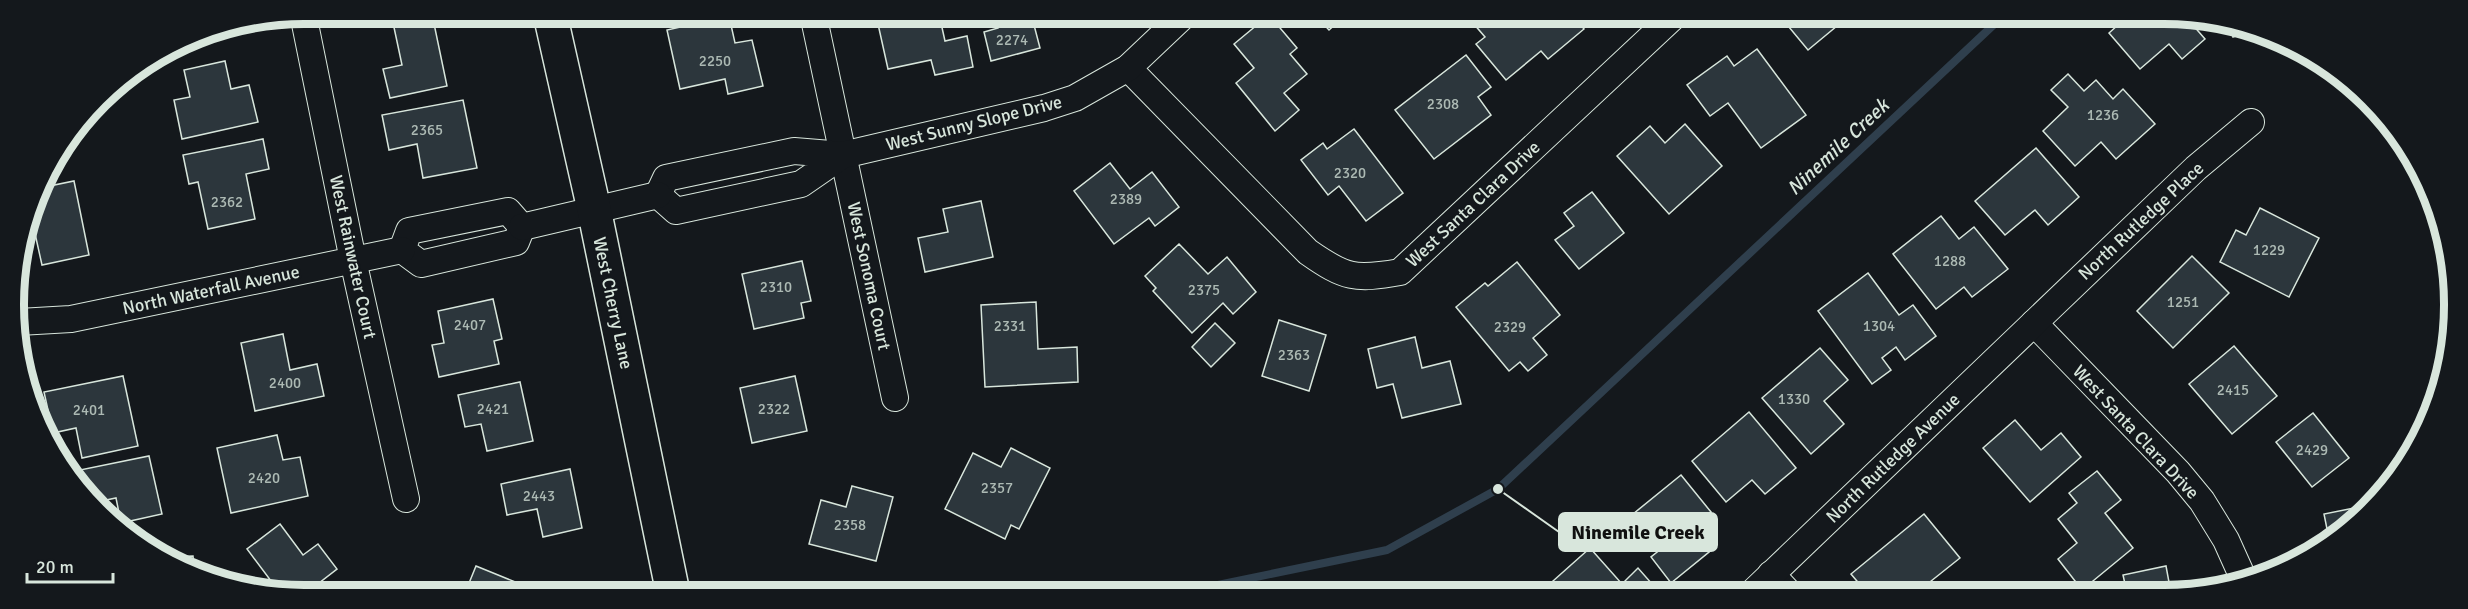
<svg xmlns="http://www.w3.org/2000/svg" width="2468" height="609" viewBox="0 0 2468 609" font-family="Signika,sans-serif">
<rect width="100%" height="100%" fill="#14181c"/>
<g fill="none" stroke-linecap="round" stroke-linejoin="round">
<path stroke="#2f3f4d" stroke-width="8" d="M 1179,593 L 1387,550 L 1498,489 L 2003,16"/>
</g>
<g fill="#2c363c" stroke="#d8e6dc" stroke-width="1.5">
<path d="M 411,14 L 432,14 L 447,86 L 390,98 L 383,69 L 402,65 L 392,18 Z"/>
<path d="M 922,14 L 939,14 L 945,41 L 967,36 L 973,67 L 935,75 L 931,60 L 888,69 L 878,24 Z"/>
<path d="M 994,14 L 1054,15 L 1055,19 L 1034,25 L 1040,48 L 991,61 L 984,32 L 998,28 Z"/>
<path d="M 1269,15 L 1297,48 L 1290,54 L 1307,74 L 1284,93 L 1299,110 L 1275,131 L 1236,83 L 1254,68 L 1234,44 Z"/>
<path d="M 1315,15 L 1346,15 L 1329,30 Z"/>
<path d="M 1482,15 L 1573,15 L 1584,29 L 1548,59 L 1541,51 L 1506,80 L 1476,44 L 1485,37 L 1473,23 Z"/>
<path d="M 1779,15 L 1849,16 L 1808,50 Z"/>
<path d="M 729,16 L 735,43 L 752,40 L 763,86 L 728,94 L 725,79 L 680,89 L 667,30 Z"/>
<path d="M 2128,16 L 2185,16 L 2205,39 L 2182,59 L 2169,44 L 2140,69 L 2109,33 Z"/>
<path d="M 2230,26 L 2249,32 L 2233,37 Z"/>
<path d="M 207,33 L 209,42 L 168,51 L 193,36 Z"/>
<path d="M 1757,49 L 1806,115 L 1761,148 L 1728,103 L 1710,116 L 1687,85 L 1727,56 L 1734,66 Z"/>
<path d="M 1466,55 L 1491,87 L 1478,97 L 1491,115 L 1434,159 L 1395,110 Z"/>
<path d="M 225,61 L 231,89 L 249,85 L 258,122 L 182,139 L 174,100 L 190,97 L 184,70 Z"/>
<path d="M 2068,74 L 2084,91 L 2096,80 L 2113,99 L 2123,89 L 2155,124 L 2116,159 L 2101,142 L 2075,166 L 2043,131 L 2068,107 L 2051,90 Z"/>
<path d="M 463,100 L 477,168 L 423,178 L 417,144 L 389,150 L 382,115 Z"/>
<path d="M 1685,124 L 1722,166 L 1669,214 L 1617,156 L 1650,126 L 1665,143 Z"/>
<path d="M 1354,129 L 1403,193 L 1366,221 L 1339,186 L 1328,195 L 1301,160 L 1323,143 L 1327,149 Z"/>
<path d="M 263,139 L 269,169 L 246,174 L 255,219 L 208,229 L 198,182 L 189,184 L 183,155 Z"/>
<path d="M 2036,148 L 2079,197 L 2048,225 L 2035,210 L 2005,235 L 1975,201 Z"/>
<path d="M 1110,163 L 1130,189 L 1152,172 L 1179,207 L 1155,226 L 1149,218 L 1114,244 L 1074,191 Z"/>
<path d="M 74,181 L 89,255 L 42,265 L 34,229 L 29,230 L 40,188 Z"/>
<path d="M 1592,192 L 1624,233 L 1579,269 L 1555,240 L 1574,226 L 1564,213 Z"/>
<path d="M 981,201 L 993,257 L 925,272 L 918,238 L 948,232 L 943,209 Z"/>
<path d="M 2260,208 L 2319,238 L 2289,297 L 2220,262 L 2236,230 L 2246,235 Z"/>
<path d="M 1941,216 L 1959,239 L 1974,227 L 2008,269 L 1972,297 L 1964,287 L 1936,309 L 1893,254 Z"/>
<path d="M 1179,244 L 1208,274 L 1227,257 L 1256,292 L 1233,314 L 1223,303 L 1192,333 L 1153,291 L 1156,288 L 1145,276 Z"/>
<path d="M 2192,256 L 2229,293 L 2173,348 L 2137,311 Z"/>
<path d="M 802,261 L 811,301 L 801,303 L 804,318 L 754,329 L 742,274 Z"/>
<path d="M 1517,262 L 1560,315 L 1533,338 L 1547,355 L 1528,371 L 1520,362 L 1509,371 L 1456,307 L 1485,283 L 1488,286 Z"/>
<path d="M 1868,273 L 1899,315 L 1913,305 L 1936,336 L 1905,360 L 1896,347 L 1882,358 L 1891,370 L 1872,384 L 1818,311 Z"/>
<path d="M 493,299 L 502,339 L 494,341 L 499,364 L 439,377 L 432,345 L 444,343 L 438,311 Z"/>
<path d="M 1036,302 L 1038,349 L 1077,347 L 1078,382 L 985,387 L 981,305 Z"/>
<path d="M 1279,320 L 1326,335 L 1309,391 L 1262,376 Z"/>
<path d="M 1215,323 L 1235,343 L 1211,367 L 1192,347 Z"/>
<path d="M 283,334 L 290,370 L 317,364 L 324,396 L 255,411 L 241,343 Z"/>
<path d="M 1415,337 L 1422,368 L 1450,361 L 1461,404 L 1402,418 L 1393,384 L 1377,388 L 1368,349 Z"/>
<path d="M 2234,346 L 2277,396 L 2232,434 L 2189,384 Z"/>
<path d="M 1820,348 L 1848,380 L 1824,401 L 1844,424 L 1811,454 L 1762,398 Z"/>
<path d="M 123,376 L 138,446 L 82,458 L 76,428 L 53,433 L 44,392 Z"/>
<path d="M 795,376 L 807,431 L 752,443 L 740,388 Z"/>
<path d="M 520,382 L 533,441 L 487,451 L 481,424 L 465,427 L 458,395 Z"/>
<path d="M 1749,412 L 1796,468 L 1765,494 L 1752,480 L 1726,502 L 1692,461 Z"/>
<path d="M 2313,413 L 2349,458 L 2312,487 L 2276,442 Z"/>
<path d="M 2015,420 L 2041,450 L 2061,433 L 2081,457 L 2030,502 L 1983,448 Z"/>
<path d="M 277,435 L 283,460 L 300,457 L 308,496 L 231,513 L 217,448 Z"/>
<path d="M 1011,448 L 1050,468 L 1019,529 L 1011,525 L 1005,539 L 945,509 L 973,453 L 1001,467 Z"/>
<path d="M 149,456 L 162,514 L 121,523 L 116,498 L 97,502 L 74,482 L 70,476 L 70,472 Z"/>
<path d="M 570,469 L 582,528 L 543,537 L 537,509 L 507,515 L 501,484 Z"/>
<path d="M 2097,471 L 2121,500 L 2105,513 L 2133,548 L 2082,590 L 2058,559 L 2077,543 L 2058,519 L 2077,503 L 2069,493 Z"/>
<path d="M 1681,475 L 1711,512 L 1691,528 L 1709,552 L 1671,583 L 1651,557 L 1661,549 L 1633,514 Z"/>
<path d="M 852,486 L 893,497 L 876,561 L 809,544 L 821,500 L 846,507 Z"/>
<path d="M 2374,504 L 2369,511 L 2329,539 L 2324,514 Z"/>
<path d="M 1924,514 L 1960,558 L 1916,593 L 1905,593 L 1898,585 L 1888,593 L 1867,593 L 1851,574 Z"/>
<path d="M 280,524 L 303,555 L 318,544 L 337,569 L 306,593 L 280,593 L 247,549 Z"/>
<path d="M 1590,548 L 1622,584 L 1638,568 L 1660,593 L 1564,593 L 1553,581 Z"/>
<path d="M 193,556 L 194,568 L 160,557 Z"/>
<path d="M 476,566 L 525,586 L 522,593 L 465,593 Z"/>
<path d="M 2166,566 L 2171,593 L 2127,593 L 2123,575 Z"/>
</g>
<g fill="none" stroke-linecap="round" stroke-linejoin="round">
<g stroke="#d8e6dc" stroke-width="28">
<g id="street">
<path d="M 303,14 L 353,260 L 406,499"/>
<path d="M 813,14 L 895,398"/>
<path d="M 1128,68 L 1308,252 C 1345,278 1355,280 1400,272 L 1675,15"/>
<path d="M 843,155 L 801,184 L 676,211 L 658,195 L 666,178 L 794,151 L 843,155 L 1044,108 L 1075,98 L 1128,68 L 1184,15"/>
<path d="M 508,211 L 522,227 L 516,242 L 421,264 L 402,250 L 409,231 Z"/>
<path d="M 522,227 L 658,195"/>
<path d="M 19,322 L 71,319 L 402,250"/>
<path d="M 2034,323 L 2178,472 L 2202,501 L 2226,540 L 2244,580"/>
<path d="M 1771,574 L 1789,593"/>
<path d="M 1752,593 L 2196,168 L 2251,122"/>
</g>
</g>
<g stroke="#d8e6dc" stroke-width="36">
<path id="secondary" d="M 550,14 L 594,209 L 673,593"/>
</g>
<use href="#street" stroke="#14181c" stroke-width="26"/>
<use href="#secondary" stroke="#14181c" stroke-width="33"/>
</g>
<g text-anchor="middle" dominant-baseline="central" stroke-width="4.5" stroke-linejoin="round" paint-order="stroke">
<g font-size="15" fill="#adbab4">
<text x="1012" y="40">2274</text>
<text x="715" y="61">2250</text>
<text x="1443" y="104">2308</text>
<text x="2103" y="115">1236</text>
<text x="427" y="130">2365</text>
<text x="1350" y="173">2320</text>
<text x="1126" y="199">2389</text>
<text x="227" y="202">2362</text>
<text x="2269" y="250">1229</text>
<text x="1950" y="261">1288</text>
<text x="776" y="287">2310</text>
<text x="1204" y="290">2375</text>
<text x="2183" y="302">1251</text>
<text x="470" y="325">2407</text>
<text x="1010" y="326">2331</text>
<text x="1879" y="326">1304</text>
<text x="1510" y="327">2329</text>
<text x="1294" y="355">2363</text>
<text x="285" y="383">2400</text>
<text x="2233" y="390">2415</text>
<text x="1794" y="399">1330</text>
<text x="493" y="409">2421</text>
<text x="774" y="409">2322</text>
<text x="89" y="410">2401</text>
<text x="2312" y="450">2429</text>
<text x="264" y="478">2420</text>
<text x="997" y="488">2357</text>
<text x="539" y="496">2443</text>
<text x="850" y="525">2358</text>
</g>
<g font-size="18" fill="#d8e6dc" stroke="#14181c">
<text transform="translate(974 123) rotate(-14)">West Sunny Slope Drive</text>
<text transform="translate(1473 204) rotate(-43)">West Santa Clara Drive</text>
<text transform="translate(2141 221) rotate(-43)">North Rutledge Place</text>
<text transform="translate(353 257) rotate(78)">West Rainwater Court</text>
<text transform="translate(869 276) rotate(78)">West Sonoma Court</text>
<text transform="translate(211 290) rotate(-12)">North Waterfall Avenue</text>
<text transform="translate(613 303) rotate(78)">West Cherry Lane</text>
<text transform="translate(2136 432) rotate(47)">West Santa Clara Drive</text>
<text transform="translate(1893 458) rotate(-44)">North Rutledge Avenue</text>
</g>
<g font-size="20" font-style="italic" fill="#d8e6dc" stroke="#14181c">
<text transform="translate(1838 147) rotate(-43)">Ninemile Creek</text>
</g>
</g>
<path d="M0 0H2468V609H0ZM304 24H2164A280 280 0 0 1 2444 304V305A280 280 0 0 1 2164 585H304A280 280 0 0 1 24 305V304A280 280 0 0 1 304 24Z" fill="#14181c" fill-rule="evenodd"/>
<path fill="none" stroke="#d8e6dc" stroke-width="8" d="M304 24H2164A280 280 0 0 1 2444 304V305A280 280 0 0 1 2164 585H304A280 280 0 0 1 24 305V304A280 280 0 0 1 304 24Z"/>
<path fill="none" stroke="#d8e6dc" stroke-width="2" d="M1498 489L1559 532"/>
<circle fill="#d8e6dc" stroke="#14181c" stroke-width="2" cx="1498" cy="489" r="6"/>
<rect fill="#d8e6dc" stroke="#d8e6dc" stroke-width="2" x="1559" y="513" width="158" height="38" rx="6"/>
<g font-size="20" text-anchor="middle" font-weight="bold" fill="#111">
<text x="1638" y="539">Ninemile Creek</text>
</g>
<path d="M27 573v9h86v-9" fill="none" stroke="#d8e6dc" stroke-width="3"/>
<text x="36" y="573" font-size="18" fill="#d8e6dc" stroke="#14181c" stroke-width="4.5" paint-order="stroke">20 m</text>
</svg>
